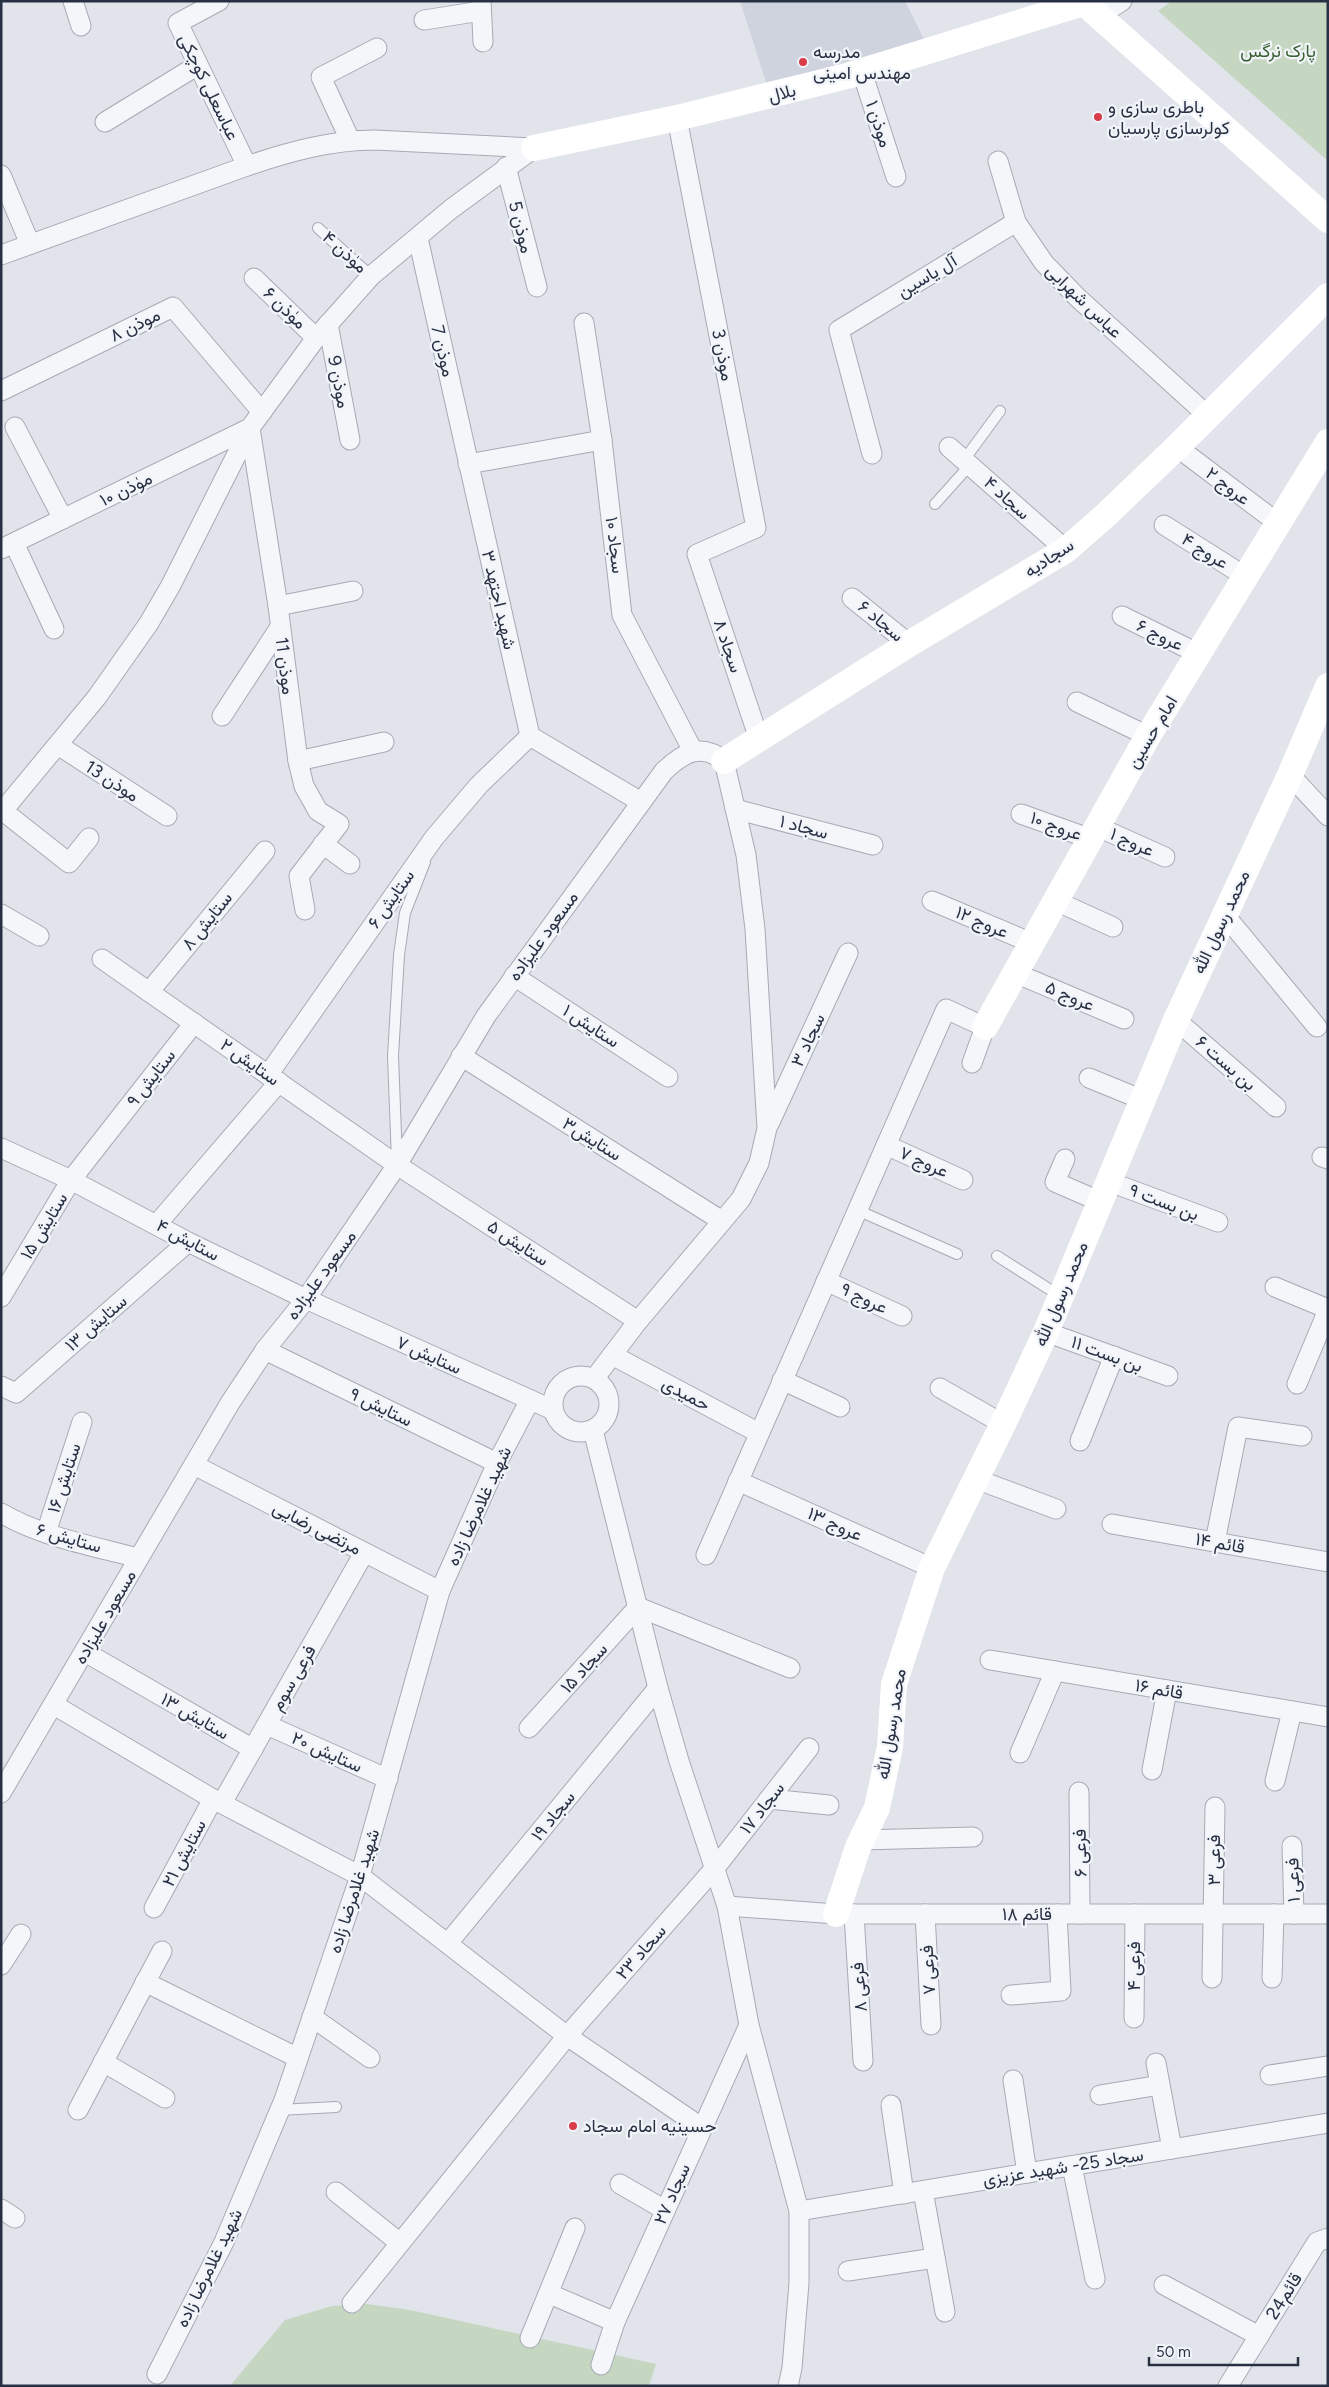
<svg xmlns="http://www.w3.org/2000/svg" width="1329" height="2387" viewBox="0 0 1329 2387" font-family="Figtree,Vazirmatn,sans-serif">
<rect width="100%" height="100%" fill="#e1e4eb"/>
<path fill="#cfd3dd" d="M 740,1 L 905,1 L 924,39 L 767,85 Z"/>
<g fill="#c5d6c1">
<path d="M 1172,1 L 1328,1 L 1328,161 L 1158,11 Z"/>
<path d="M 367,2304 L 410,2310 L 656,2364 L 649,2386 L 230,2386 L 285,2320 L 332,2306 Z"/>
</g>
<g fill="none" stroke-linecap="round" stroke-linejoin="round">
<g stroke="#a6aab6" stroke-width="12">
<g id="lane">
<path d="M 318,228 L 371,276"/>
<path d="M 964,460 L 1000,411"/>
<path d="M 935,504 L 970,465"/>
<path d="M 397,1161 L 393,1056 L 399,955 L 405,913 L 425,862"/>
<path d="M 857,1210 L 957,1254"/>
<path d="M 997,1256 L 1060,1296"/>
<path d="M 279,2110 L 336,2107"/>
</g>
</g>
<g stroke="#a6aab6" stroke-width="21">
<g id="street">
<path d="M 73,1 L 81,26"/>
<path d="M 219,1 L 178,23 L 247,166"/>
<path d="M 481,1 L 483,42"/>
<path d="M 1099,16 L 1122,1"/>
<path d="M 424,20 L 481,11"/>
<path d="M 862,72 L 896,177"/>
<path d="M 677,118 L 756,528 L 697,554 L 759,739"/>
<path d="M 105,122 L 198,65"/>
<path d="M 350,140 L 321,77 L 377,48"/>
<path d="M 998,161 L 1016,222 L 1044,263 L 1078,298 L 1207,415"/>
<path d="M 506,167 L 537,287"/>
<path d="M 1,175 L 30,244"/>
<path d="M 418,238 L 530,736"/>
<path d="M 1,255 L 247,166 C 288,152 331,140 375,140 L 534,148"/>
<path d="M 254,278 L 316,338"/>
<path d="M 584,323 L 602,440 L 622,615 L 693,751"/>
<path d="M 328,324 L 350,440"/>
<path d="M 1,391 L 173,307 L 262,412"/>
<path d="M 15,427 L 63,519"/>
<path d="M 949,447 L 1066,550"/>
<path d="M 1177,447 L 1279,524"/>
<path d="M 872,454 L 839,330 L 1016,222"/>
<path d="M 468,464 L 602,440"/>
<path d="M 1164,525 L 1246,577"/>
<path d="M 14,543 L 54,629"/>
<path d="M 1,549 L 250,428 L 278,606 L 298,761 L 304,786 L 318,811 L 339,824 L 299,876 L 305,910"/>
<path d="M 852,598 L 909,644"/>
<path d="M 278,606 L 353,591"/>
<path d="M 1122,616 L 1199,654"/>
<path d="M 1077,702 L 1148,736"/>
<path d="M 222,716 L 280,627"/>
<path d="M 530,736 L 641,802"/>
<path d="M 58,745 L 167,816"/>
<path d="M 298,761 L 384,742"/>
<path d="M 1290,775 L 1328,816"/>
<path d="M 735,809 L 873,845"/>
<path d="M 3,811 L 69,863 L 89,838"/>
<path d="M 1,813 L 97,697 L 149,623 L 171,585 L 250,428 L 316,338 L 371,276 L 451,209 L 534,148"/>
<path d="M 1021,814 L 1091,839"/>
<path d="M 1098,827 L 1165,857"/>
<path d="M 323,844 L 350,864"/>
<path d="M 932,901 L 1032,943"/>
<path d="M 1056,901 L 1113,927"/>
<path d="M 1,914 L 39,936"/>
<path d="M 1224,914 L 1317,1027"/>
<path d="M 102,959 L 397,1165 L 638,1321"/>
<path d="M 1015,973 L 1124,1019"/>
<path d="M 514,976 L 668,1077"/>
<path d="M 149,992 L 265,851"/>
<path d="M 1176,1020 L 1276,1107"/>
<path d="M 461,1056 L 722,1221"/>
<path d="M 268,1075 L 434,838 L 479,785 L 530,736"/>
<path d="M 1089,1078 L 1143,1100"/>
<path d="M 769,1124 L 848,953"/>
<path d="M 886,1145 L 963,1180"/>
<path d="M 1,1148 L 71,1180 L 188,1242 L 306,1299 L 553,1410"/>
<path d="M 1322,1157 L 1328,1159"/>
<path d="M 1065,1159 L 1055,1182 L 1101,1202"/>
<path d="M 1110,1182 L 1218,1222"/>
<path d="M 157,1224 L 279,1082"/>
<path d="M 826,1281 L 902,1316"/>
<path d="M 1275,1287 L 1328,1309"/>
<path d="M 1,1297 L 71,1180 L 194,1023"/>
<path d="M 1046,1332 L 1168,1376"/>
<path d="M 265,1350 L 497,1463"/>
<path d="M 612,1355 L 759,1433"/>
<circle cx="581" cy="1404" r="28"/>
<path d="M 782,1380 L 840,1407"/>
<path d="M 1297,1384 L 1328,1310"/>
<path d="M 1,1386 L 16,1393 L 188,1242"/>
<path d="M 940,1388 L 1003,1424"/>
<path d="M 593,1430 L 658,1688 L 679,1761 L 727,1906 L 749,2025 L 799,2211 L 799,2283 L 792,2368 L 788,2386"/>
<path d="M 1080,1441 L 1114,1356"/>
<path d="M 194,1465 L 440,1591"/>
<path d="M 976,1479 L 1056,1509"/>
<path d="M 738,1481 L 932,1568"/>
<path d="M 1,1513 C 42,1537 93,1546 138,1558"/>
<path d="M 1112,1524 L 1328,1562"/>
<path d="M 46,1533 L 82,1422"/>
<path d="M 1215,1542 L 1238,1427 L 1302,1436"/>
<path d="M 706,1555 L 946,1009 L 985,1027 L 972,1063"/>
<path d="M 85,1652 L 253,1749"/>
<path d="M 990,1660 L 1328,1717"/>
<path d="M 54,1705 L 213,1799 L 360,1876 L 567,2036 L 701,2127"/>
<path d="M 267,1725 L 388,1779"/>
<path d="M 529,1728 L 638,1607 L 790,1668"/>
<path d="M 1020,1753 L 1055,1671"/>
<path d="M 1152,1770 L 1167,1690"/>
<path d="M 1275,1781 L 1292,1711"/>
<path d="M 1079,1792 L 1080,1914"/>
<path d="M 1,1793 L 230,1403 L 265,1350 L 306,1299 L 397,1165 L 486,1016 L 664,771 C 683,753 701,742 724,761 L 746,855 L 755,929 L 767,1128 L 759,1163 L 741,1199 L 638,1321 L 594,1379"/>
<path d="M 769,1799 L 829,1805"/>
<path d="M 222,1803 L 364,1553"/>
<path d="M 861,1840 L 973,1837"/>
<path d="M 1292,1846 L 1294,1914"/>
<path d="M 727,1906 L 836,1914 L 1328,1914"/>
<path d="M 154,1908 L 213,1799"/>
<path d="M 854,1914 L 863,2061"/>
<path d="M 925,1914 L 931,2025"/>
<path d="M 448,1943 L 658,1688"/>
<path d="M 1,1965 L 21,1934"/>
<path d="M 1212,1978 L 1215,1807"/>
<path d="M 1272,1978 L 1274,1914"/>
<path d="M 145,1982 L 298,2058"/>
<path d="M 1011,1995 L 1061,1991 L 1057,1914"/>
<path d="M 312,2017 L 370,2058"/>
<path d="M 1134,2018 L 1135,1914"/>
<path d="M 103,2062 L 165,2098"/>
<path d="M 1156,2063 L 1172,2149"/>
<path d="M 1270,2075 L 1328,2066"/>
<path d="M 1013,2080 L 1027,2173"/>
<path d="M 1100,2095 L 1160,2085"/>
<path d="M 891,2105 L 904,2194"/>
<path d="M 78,2110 L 162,1951"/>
<path d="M 1072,2166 L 1095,2279"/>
<path d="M 620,2184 L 665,2210"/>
<path d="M 923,2191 L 945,2312"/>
<path d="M 336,2192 L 400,2243"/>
<path d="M 1,2209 L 15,2218"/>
<path d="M 799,2211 L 1328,2123"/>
<path d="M 848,2271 L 935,2258"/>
<path d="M 1164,2285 L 1259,2336"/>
<path d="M 550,2294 L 615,2322"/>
<path d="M 352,2303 L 567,2036 L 715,1868 L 809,1748"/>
<path d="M 530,2338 L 575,2228"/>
<path d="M 601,2365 L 615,2322 L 749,2025"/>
<path d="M 157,2374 L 224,2242 L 284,2100 L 360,1876 L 440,1591 L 497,1463 L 530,1400"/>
<path d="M 1228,2386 L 1317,2242 L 1328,2238"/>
</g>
</g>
<use href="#lane" stroke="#f4f6f9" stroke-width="10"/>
<use href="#street" stroke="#f4f6f9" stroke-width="19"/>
<g stroke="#fff" stroke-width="26">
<path d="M 1082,1 L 1328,220"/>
<path d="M 534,148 L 677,118 L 847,76 L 1083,3"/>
<path d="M 724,761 L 909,644 L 1066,550 L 1107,514 L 1177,447 L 1328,296"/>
<path d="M 985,1027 L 1148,736 L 1328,442"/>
<path d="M 836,1914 L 858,1847 L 877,1808 L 890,1747 L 894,1684 L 932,1568 L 1003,1424 L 1046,1332 L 1176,1020 L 1290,775 L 1328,686"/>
</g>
</g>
<g fill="#da3c4a" stroke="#f1f4f8" stroke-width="2">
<circle cx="803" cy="62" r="5"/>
<circle cx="1098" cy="117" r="5"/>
<circle cx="573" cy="2126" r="5"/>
</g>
<g text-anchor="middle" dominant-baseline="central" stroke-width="4.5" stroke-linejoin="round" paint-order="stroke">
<g font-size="18" fill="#3a6134" stroke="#f1f4f8">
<text x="1278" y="51">پارک نرگس</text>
</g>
<g font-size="18" fill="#283044" stroke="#f1f4f8" text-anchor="start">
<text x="813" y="52">مدرسه<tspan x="813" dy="21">مهندس امینی</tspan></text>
<text x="1108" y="107">باطری سازی و<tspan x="1108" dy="21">کولرسازی پارسیان</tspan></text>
<text x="583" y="2126">حسینیه امام سجاد</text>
</g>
<g font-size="18" fill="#283044" stroke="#f1f4f8">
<text transform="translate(209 87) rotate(64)">عباسعلی کوچکی</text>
<text transform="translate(782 93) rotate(-14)">بلال</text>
<text transform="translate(879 124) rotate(72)">موذن ۱</text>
<text transform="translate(521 227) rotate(76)">موذن 5</text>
<text transform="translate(345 252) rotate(42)">موٰذن ۴</text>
<text transform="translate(927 276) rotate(-31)">آل یاسین</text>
<text transform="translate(1084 301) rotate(44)">عباس شهرابی</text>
<text transform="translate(285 308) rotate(44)">موٰذن ۶</text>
<text transform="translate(135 325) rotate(-26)">موذن ۸</text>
<text transform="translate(443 351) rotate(77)">موذن 7</text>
<text transform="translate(723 355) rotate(79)">موذن 3</text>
<text transform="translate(339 382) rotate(79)">موذن 9</text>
<text transform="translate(1228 486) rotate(37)">عروج ۲</text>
<text transform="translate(126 489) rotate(-26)">موٰذن ۱۰</text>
<text transform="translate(1007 498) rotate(42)">سجاد ۴</text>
<text transform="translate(615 545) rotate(83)">سجاد ۱۰</text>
<text transform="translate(1205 551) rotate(32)">عروج ۴</text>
<text transform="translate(1049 558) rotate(-33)">سجادیه</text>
<text transform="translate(499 600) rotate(77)">شهید اجتهد ۳</text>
<text transform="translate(881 621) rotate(40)">سجاد ۶</text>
<text transform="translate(1160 635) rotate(26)">عروج ۶</text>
<text transform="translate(728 646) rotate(71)">سجاد ۸</text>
<text transform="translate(285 666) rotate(83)">موذن 11</text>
<text transform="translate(1152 732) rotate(-59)">امام حسین</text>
<text transform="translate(112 781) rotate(33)">موذن 13</text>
<text transform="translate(1056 826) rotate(20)">عروج ۱۰</text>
<text transform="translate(804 827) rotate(15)">سجاد ۱</text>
<text transform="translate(1132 842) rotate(24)">عروج ۱</text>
<text transform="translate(391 899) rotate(-55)">ستایش ۶</text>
<text transform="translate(207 921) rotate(-51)">ستایش ۸</text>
<text transform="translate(982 922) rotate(23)">عروج ۱۲</text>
<text transform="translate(1221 922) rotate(-65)">محمد رسول الله</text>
<text transform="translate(543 936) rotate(-54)">مسعود علیزاده</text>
<text transform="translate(1070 996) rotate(23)">عروج ۵</text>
<text transform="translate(591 1026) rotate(33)">ستایش ۱</text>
<text transform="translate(808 1040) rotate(-65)">سجاد ۳</text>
<text transform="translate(250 1062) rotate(35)">ستایش ۲</text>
<text transform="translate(1226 1063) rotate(41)">بن بست ۶</text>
<text transform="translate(151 1078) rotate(-52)">ستایش ۹</text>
<text transform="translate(592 1139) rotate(32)">ستایش۳</text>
<text transform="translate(924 1162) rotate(24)">عروج ۷</text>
<text transform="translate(1164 1202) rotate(21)">بن بست ۹</text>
<text transform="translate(44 1226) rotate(-59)">ستایش ۱۵</text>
<text transform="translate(188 1240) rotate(28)">ستایش ۴</text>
<text transform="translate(518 1243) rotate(33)">ستایش ۵</text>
<text transform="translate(321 1275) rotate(-54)">مسعود علیزاده</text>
<text transform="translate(1061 1294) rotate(-67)">محمد رسول الله</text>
<text transform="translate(864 1298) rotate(25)">عروج ۹</text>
<text transform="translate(96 1323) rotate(-41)">ستایش ۱۳</text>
<text transform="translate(1107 1354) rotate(20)">بن بست ۱۱</text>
<text transform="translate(429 1355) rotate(24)">ستایش ۷</text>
<text transform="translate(686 1394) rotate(28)">حمیدی</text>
<text transform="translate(381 1407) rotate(26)">ستایش ۹</text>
<text transform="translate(64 1478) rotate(-72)">ستایش ۱۶</text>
<text transform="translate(479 1506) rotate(-65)">شهید غلامرضا زاده</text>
<text transform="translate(835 1524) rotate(24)">عروج ۱۳</text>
<text transform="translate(317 1528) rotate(27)">مرتضی رضایی</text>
<text transform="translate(69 1538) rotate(16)">ستایش ۶</text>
<text transform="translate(1220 1543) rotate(10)">قائم ۱۴</text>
<text transform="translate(105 1617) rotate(-60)">مسعود علیزاده</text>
<text transform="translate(584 1668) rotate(-48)">سجاد ۱۵</text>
<text transform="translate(293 1678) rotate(-60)">فرعی سوم</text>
<text transform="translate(1159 1689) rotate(10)">قائم ۱۶</text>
<text transform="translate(195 1716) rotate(30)">ستایش ۱۳</text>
<text transform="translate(891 1724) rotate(-81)">محمد رسول الله</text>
<text transform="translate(327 1752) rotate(24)">ستایش ۲۰</text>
<text transform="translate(762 1808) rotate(-52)">سجاد ۱۷</text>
<text transform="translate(553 1816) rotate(-51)">سجاد ۱۹</text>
<text transform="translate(184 1853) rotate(-62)">ستایش ۲۱</text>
<text transform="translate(1080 1853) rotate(-91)">فرعی ۶</text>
<text transform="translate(1214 1860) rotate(-90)">فرعی ۳</text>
<text transform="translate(1293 1880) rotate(-92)">فرعی ۱</text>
<text transform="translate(354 1891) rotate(-72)">شهید غلامرضا زاده</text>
<text x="1027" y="1914">قائم ۱۸</text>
<text transform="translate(641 1952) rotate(-49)">سحاد ۲۳</text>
<text transform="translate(1134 1966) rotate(-90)">فرعی ۴</text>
<text transform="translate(928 1970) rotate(-93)">فرعی ۷</text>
<text transform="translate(859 1987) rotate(-94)">فرعی ۸</text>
<text transform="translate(1063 2167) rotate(-9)">سجاد 25- شهید عزیزی</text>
<text transform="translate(672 2194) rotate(-66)">سجاد ۲۷</text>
<text transform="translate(209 2268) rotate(-64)">شهید غلامرضا زاده</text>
<text transform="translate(1284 2296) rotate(-58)">قائم24</text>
</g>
</g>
<rect width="1329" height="2387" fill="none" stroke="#283044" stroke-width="5"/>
<path d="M1149 2357v8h149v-8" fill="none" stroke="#283044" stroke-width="2.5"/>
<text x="1156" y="2357" font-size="15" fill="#283044" stroke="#f1f4f8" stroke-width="4" paint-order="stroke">50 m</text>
</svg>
